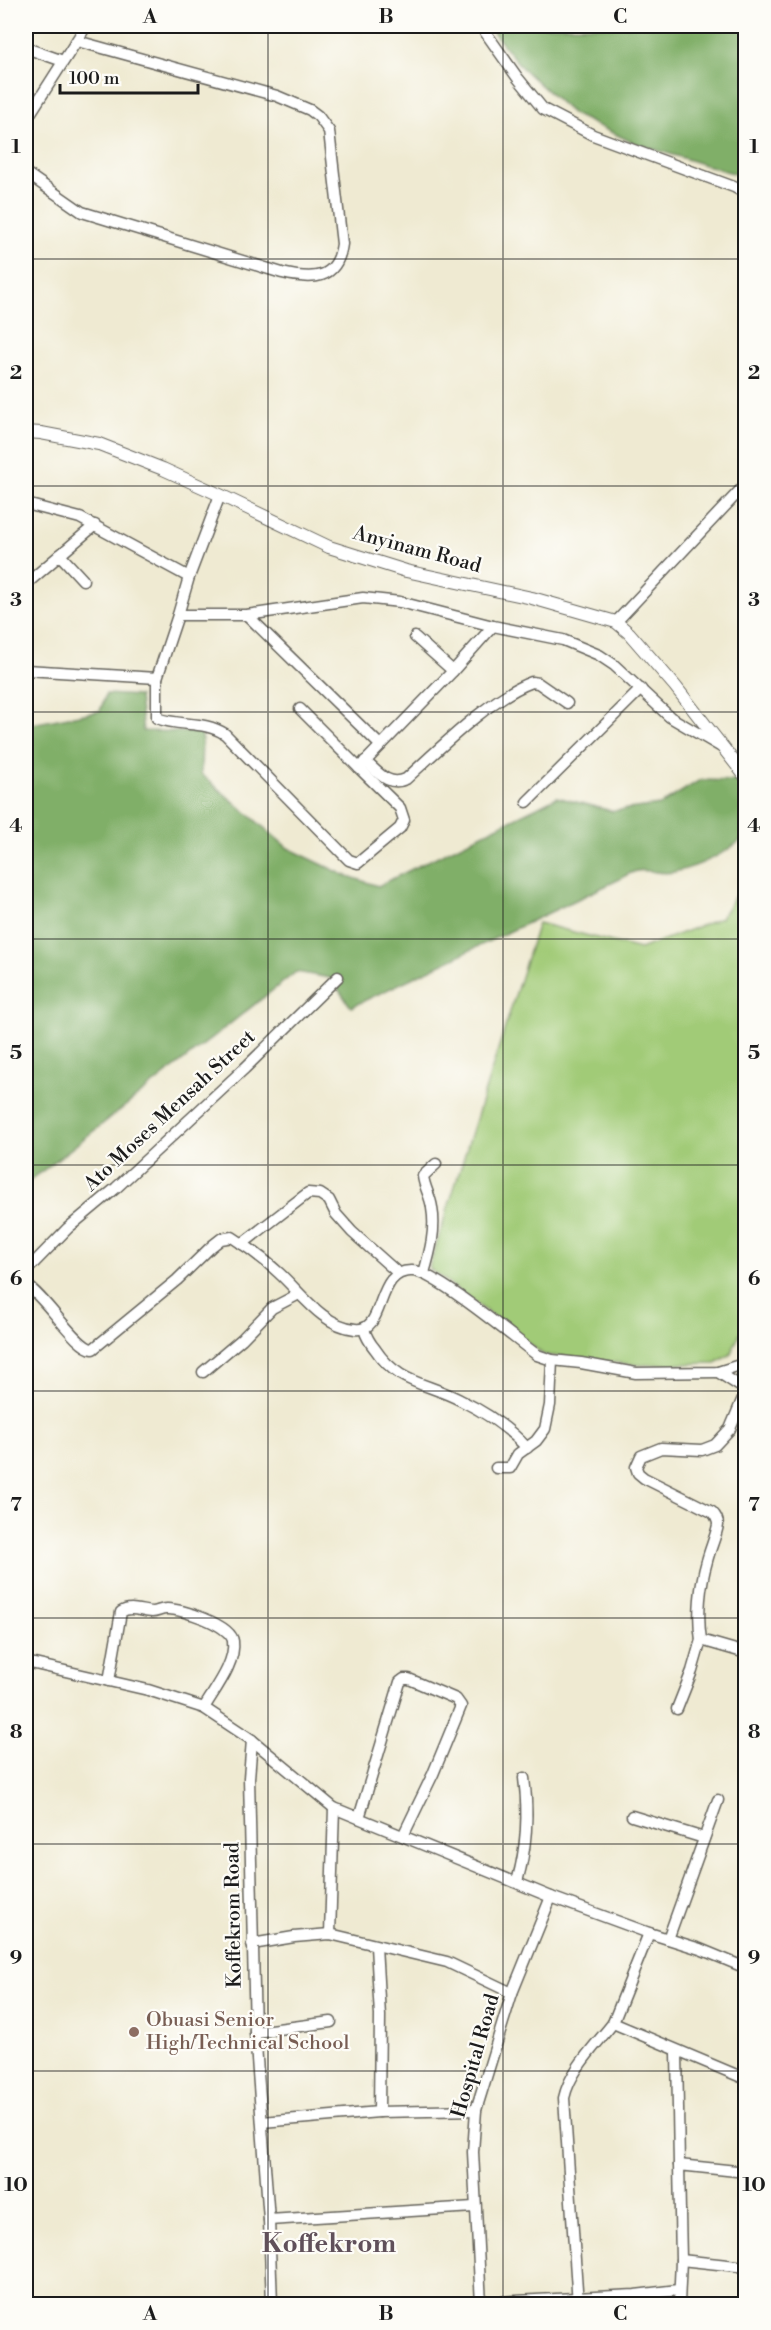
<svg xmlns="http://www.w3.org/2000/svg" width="771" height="2330" viewBox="0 0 771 2330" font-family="'Libre Bodoni',serif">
<rect width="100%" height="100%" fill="#fdfcf7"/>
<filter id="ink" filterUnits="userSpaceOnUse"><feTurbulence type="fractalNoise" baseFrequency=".0167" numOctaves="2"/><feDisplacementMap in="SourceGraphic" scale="12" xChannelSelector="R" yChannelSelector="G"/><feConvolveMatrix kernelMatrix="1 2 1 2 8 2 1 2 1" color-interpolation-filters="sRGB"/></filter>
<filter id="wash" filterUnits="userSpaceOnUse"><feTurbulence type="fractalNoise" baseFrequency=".008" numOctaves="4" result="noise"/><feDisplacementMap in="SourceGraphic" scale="24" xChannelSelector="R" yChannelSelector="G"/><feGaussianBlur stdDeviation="1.35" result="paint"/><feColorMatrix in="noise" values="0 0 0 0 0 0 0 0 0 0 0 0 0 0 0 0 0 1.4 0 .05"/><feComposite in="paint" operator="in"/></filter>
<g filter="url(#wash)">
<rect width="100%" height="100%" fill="#efead2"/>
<path fill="#a1cb77" stroke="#5e744a" stroke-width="1.5" d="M 745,881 L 746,1319 L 731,1354 L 716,1363 L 639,1365 L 544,1355 L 429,1268 L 538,923 L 640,949 L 721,918 Z"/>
<g fill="#80af68" stroke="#4e6642" stroke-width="1.5">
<path d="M 488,26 L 745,26 L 745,177 L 634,143 L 573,114 L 522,68 Z"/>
<path d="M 106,694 L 139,696 L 143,731 L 202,732 L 201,774 L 288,848 L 342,874 L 378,886 L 557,797 L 612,811 L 660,805 L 700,780 L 737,781 L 745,794 L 745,837 C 726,853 699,867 674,872 C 650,876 645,862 620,879 L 351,1007 L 330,978 L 296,972 L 26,1184 L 26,725 L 100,711 Z"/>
</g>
</g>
<g filter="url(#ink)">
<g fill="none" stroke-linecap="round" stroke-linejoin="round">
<g stroke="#66645c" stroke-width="13">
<g id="minor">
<path d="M 481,26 L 517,77 L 543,109 L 593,135 L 734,187 L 746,194"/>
<path d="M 26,48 L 63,61"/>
<path d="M 26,120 L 86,26"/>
<path d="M 26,173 L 82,212 L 282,273 C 312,280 337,281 342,244 L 329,131 L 318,116 L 310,110 L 277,96 L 77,41"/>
<path d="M 220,495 L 189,577 L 178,615 L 247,615 L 363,598 L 400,602 L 493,626 L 563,640 L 599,655 L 614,665 L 670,717 L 723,748"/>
<path d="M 26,504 L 80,518 L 189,577"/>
<path d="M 60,555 L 83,580"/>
<path d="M 26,584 L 95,525"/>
<path d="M 247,615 L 380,745"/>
<path d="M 616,622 L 746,484"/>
<path d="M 415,637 L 453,671"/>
<path d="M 26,670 L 157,678 L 178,615"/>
<path d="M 157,678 L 157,718 C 180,727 204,720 225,734 L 349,860 L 358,863 L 400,828 L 404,820 L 400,808 L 359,768 L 453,671 L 493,626"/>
<path d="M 300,709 L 359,768"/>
<path d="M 365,761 C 378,772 388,787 406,779 C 437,751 492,696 532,682 L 538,683 L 567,703"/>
<path d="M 527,802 L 641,689"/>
<path d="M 242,1244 L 308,1193 L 320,1194 L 329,1200 L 336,1214 L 352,1232 L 398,1273"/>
<path d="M 26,1271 L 68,1228 L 116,1188 L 245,1068 L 338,977"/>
<path d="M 424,1273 C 430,1252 436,1230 432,1208 C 431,1197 424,1187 423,1176 L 436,1164"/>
<path d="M 26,1285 C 45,1296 77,1349 93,1349 L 177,1280 L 212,1246 L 221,1239 L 232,1237 C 248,1247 265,1260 279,1273 C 301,1293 323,1326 355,1329 C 387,1333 374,1268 413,1271 C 435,1272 514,1338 537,1355 L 552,1360 L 581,1363 L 636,1373 L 718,1372 L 746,1363"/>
<path d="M 364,1329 C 366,1336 370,1343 375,1349 C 398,1384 425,1382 460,1400 C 485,1412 508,1427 527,1448"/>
<path d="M 203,1372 L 242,1339 L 272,1308 L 299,1294"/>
<path d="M 718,1372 L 746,1390"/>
<path d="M 746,1391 L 730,1429 L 715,1445 L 702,1450 L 661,1448 L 641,1456 L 636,1467 L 638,1473 L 644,1478 L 712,1512 C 716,1516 718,1519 718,1525 C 716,1536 710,1549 707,1561 C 700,1585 697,1615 701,1640 L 746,1653"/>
<path d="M 496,1468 L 510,1468 L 518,1454 L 536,1441 L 545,1429 L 550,1405 L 552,1360"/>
<path d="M 26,1662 L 148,1690 L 204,1708 L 252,1740 L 334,1808 L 551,1897 L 649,1933 L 700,1949 L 746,1968"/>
<path d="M 109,1681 L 121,1612 C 131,1605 142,1612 152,1612 C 157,1612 161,1609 166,1609 C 181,1608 231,1625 233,1641 C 236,1663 215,1689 204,1708"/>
<path d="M 677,1709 L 692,1671 L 701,1640"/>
<path d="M 252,1740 L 249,1778 L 255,2032 L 269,2220 L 272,2304"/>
<path d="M 632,1816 L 704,1838"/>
<path d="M 359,1818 L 400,1682 L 404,1679 L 409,1679 L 456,1699 L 461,1706 L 433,1774 L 403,1836"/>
<path d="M 517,1882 C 527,1847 529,1815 524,1778"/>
<path d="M 649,1933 L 613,2023 L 746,2079"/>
<path d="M 330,1934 L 334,1808"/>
<path d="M 668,1939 L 718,1800"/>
<path d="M 252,1944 L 294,1937 L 330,1934 L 447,1962 L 512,1993"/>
<path d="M 376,1946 L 380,2016 L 379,2112"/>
<path d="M 255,2032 L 331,2022"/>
<path d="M 677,2052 L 679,2165"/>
<path d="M 262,2122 L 379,2112 L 476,2110"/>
<path d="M 269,2220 L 474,2207"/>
<path d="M 681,2260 L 746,2267"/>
<path d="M 455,2304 L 635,2295 L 678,2290"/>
<path d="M 481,2304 L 473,2152 L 476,2110 L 512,1993 L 551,1897"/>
<path d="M 578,2304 L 564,2098 C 570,2070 596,2045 613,2023"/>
<path d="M 679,2304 L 681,2260 L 679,2165 L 746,2172"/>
</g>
</g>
<g stroke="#66645c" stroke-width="14">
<path id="tertiary" d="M 26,432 L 41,433 L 99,444 L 163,469 L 220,495 L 329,547 L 406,571 L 532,598 L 616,622 L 629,633 L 675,686 L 746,777"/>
</g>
<use href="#minor" stroke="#fff" stroke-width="10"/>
<use href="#tertiary" stroke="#fff" stroke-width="12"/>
</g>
</g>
<path fill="none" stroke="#1c1c1c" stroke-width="1.5" stroke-opacity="0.55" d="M 268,26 L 268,2304M 503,26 L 503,2304M 26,259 L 746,259M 26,486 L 746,486M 26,712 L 746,712M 26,939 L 746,939M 26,1165 L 746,1165M 26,1391 L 746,1391M 26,1618 L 746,1618M 26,1844 L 746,1844M 26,2071 L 746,2071"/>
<circle fill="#8d6e63" stroke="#fdfcf7" stroke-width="2" cx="134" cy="2032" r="6"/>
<g text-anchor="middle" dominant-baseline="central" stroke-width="4.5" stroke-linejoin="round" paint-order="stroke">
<g font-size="20" fill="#1c1c1c" stroke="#fdfcf7">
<text transform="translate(417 550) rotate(15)">Anyinam Road</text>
<text transform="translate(170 1111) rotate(-43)">Ato Moses Mensah Street</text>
<text transform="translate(234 1915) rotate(-91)">Koffekrom Road</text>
<text transform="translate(476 2056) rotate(-74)">Hospital Road</text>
</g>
<g font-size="20" fill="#785e54" stroke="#fdfcf7" text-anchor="start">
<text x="146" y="2020">Obuasi Senior<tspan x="146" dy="23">High/Technical School</tspan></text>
</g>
<g font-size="26" font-weight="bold" fill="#60505a" stroke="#fdfcf7">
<text x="329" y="2244">Koffekrom</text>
</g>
</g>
<rect width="771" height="2330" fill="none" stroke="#fdfcf7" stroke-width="66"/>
<path d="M60 84v9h138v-9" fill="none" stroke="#1c1c1c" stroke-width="3"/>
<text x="69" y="84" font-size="18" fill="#1c1c1c" stroke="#fdfcf7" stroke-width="4.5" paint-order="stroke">100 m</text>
<rect x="33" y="33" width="705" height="2264" fill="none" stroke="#1c1c1c" stroke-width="2"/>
<g font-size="20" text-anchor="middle" font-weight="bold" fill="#1c1c1c">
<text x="150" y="23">A</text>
<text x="386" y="23">B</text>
<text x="620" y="23">C</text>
<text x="16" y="153">1</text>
<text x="754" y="153">1</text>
<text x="16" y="379">2</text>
<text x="754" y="379">2</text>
<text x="16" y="606">3</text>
<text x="754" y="606">3</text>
<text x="16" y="832">4</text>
<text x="754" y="832">4</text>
<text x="16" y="1059">5</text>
<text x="754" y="1059">5</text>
<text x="16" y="1285">6</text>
<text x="754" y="1285">6</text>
<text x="16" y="1511">7</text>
<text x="754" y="1511">7</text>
<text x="16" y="1738">8</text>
<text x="754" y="1738">8</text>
<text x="16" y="1964">9</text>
<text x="754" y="1964">9</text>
<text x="16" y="2191">10</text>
<text x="754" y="2191">10</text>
<text x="150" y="2320">A</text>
<text x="386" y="2320">B</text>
<text x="620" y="2320">C</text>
</g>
</svg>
